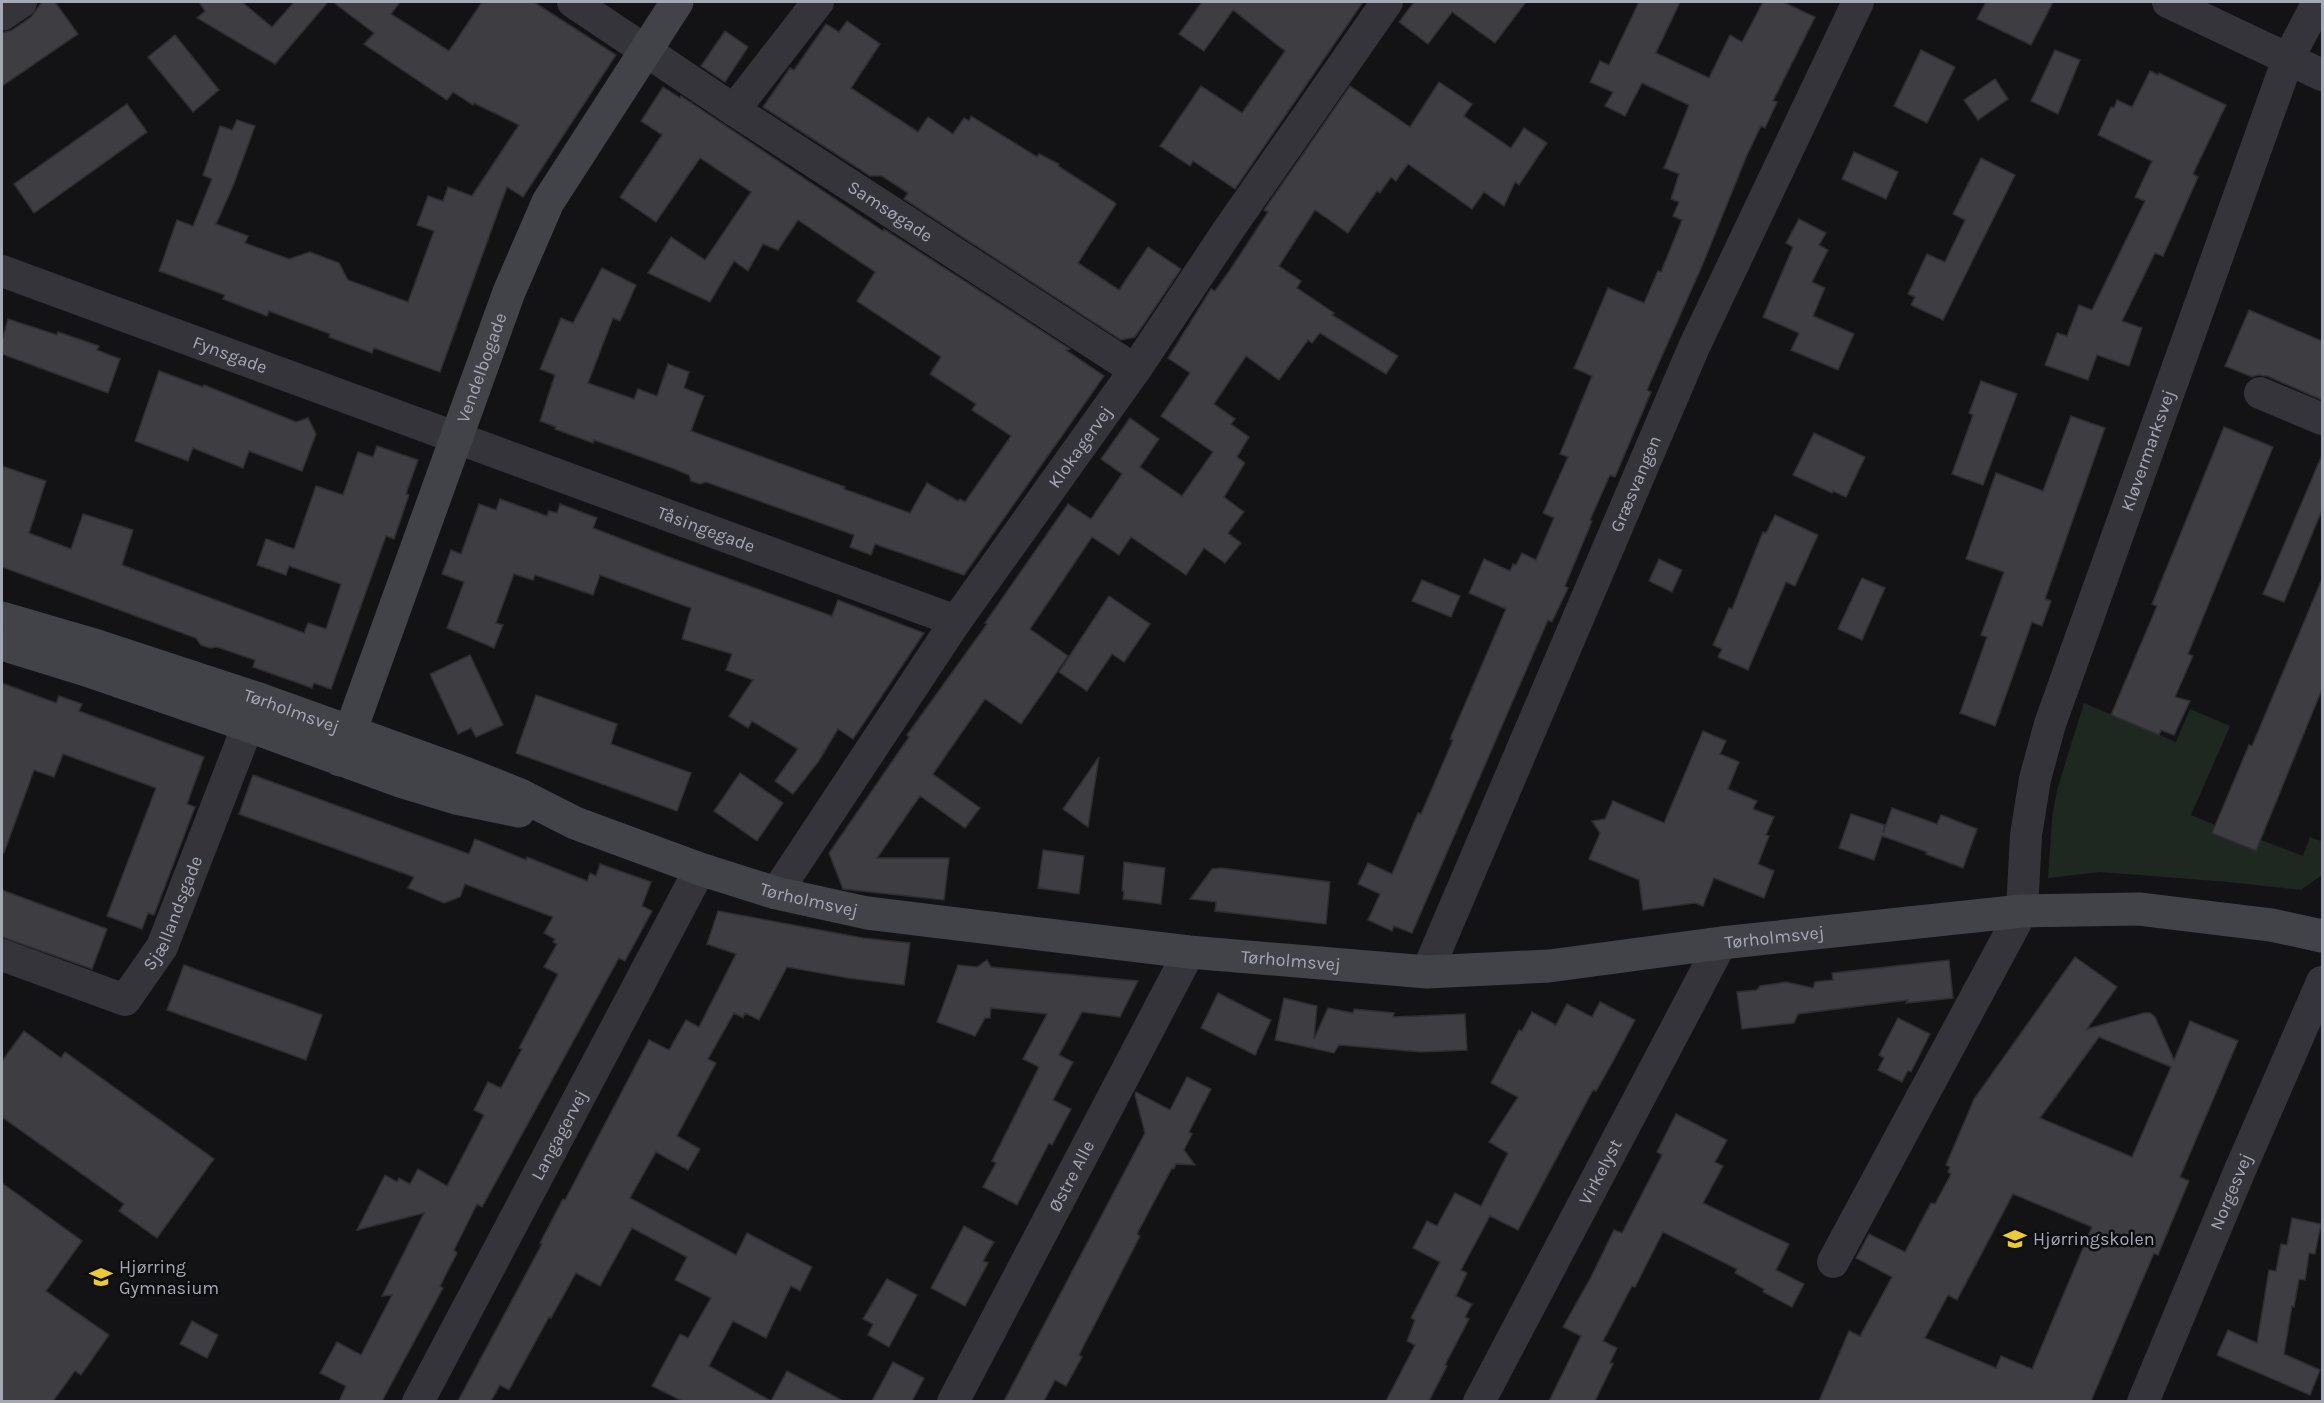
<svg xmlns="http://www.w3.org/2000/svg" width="2324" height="1403" viewBox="0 0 2324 1403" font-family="Karla,sans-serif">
<rect width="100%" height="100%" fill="#131315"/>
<path fill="#1f2721" d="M 2084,703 L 2176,742 L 2190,709 L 2230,726 L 2191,815 L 2215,825 L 2213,833 L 2256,851 L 2261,840 L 2303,856 L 2310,837 L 2321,841 L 2322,838 L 2322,875 L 2301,890 L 2228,882 L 2100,872 L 2048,878 L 2052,818 L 2057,790 Z"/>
<g fill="#3e3d42" stroke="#2e2d31" stroke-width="1.5" fill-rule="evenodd">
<path d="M 42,2 L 55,2 L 78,34 L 2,86 L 2,33 L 12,30 L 31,17 Z"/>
<path d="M 199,2 L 242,2 L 272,27 L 294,2 L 328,2 L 275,64 L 197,18 L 205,11 Z"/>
<path d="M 333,2 L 400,2 L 391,14 L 449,51 L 482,2 L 534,2 L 616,55 L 523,197 L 507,187 L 440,372 L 374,348 L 372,353 L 329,337 L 330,334 L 269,311 L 267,316 L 223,299 L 225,295 L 159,271 L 177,220 L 193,226 L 212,179 L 203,175 L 220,126 L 232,130 L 237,120 L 255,126 L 233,186 L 216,224 L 248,236 L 245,243 L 289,259 L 310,252 L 339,263 L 348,280 L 408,302 L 434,231 L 417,225 L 428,196 L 443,201 L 448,187 L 472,196 L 519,125 L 474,103 L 473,105 L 453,92 L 447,100 L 426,86 L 364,44 L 374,33 Z"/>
<path d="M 1202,2 L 1363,2 L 1235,189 L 1193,161 L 1190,166 L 1160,146 L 1201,86 L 1242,113 L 1285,51 L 1233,10 L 1204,51 L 1179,34 Z"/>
<path d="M 1414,2 L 1526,2 L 1495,43 L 1452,12 L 1428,44 L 1399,22 Z"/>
<path d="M 1639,2 L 1680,2 L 1656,53 L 1709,78 L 1730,35 L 1742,42 L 1763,2 L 1783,2 L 1815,17 L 1773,101 L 1777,102 L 1765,128 L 1761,126 L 1747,155 L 1702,266 L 1647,390 L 1651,392 L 1615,477 L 1610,475 L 1590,520 L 1592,521 L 1565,586 L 1568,588 L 1552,622 L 1548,620 L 1412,933 L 1394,926 L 1392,931 L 1368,920 L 1380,894 L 1358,884 L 1368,863 L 1392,874 L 1418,813 L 1421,814 L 1453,740 L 1450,739 L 1506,609 L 1469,593 L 1484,559 L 1510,571 L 1513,564 L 1516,565 L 1522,553 L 1536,560 L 1554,518 L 1543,513 L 1568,457 L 1560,454 L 1592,376 L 1574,368 L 1608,288 L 1644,303 L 1658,271 L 1661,272 L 1682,220 L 1673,216 L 1679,202 L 1671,199 L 1679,174 L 1664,168 L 1689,105 L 1642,83 L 1625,116 L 1605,106 L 1613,92 L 1590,82 L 1600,61 L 1609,65 Z"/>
<path d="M 1986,2 L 2053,2 L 2031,45 L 1977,19 Z"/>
<path d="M 847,21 L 880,44 L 851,88 L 918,132 L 928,117 L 953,134 L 964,118 L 969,121 L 971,116 L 1037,157 L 1039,154 L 1059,164 L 1058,166 L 1114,202 L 1116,204 L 1078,263 L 1119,290 L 1148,247 L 1181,269 L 1135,337 L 1121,340 L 904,199 L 908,193 L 882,176 L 870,176 L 763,107 L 790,68 L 794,70 L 826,24 L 839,32 Z"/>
<path d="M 725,31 L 748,47 L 725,82 L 701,66 Z"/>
<path d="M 175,35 L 219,90 L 193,112 L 148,57 Z"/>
<path d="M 1921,50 L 1955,67 L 1927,123 L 1894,106 Z"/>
<path d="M 2055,50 L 2080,60 L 2058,114 L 2031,101 Z"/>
<path d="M 2150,71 L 2158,75 L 2159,73 L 2226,105 L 2193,174 L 2198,177 L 2163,256 L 2155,253 L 2122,321 L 2142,328 L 2129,366 L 2097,355 L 2088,380 L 2045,365 L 2057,333 L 2067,336 L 2079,305 L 2092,310 L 2145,201 L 2135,197 L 2152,161 L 2098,135 L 2111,107 L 2114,108 L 2117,100 L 2132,107 Z"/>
<path d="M 1995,79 L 2008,99 L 1978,120 L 1964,100 Z"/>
<path d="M 1439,82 L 1472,104 L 1464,116 L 1511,148 L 1524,128 L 1547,143 L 1519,185 L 1515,182 L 1504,206 L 1484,192 L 1472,209 L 1408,164 L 1396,181 L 1391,177 L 1380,193 L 1377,191 L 1348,233 L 1315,210 L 1279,266 L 1301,281 L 1297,288 L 1334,313 L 1332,315 L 1398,356 L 1386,374 L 1320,333 L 1312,343 L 1308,340 L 1279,380 L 1246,356 L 1214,404 L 1235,419 L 1231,424 L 1249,437 L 1237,457 L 1245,463 L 1224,497 L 1244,512 L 1228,533 L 1241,543 L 1225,563 L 1204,548 L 1186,575 L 1131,537 L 1119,555 L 1092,537 L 1030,629 L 1068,656 L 1021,724 L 985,699 L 933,774 L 980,808 L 965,828 L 920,796 L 877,858 L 949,858 L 944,900 L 843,889 L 829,853 L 909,737 L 907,735 L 987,624 L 985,623 L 1068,504 L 1091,519 L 1122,474 L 1101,459 L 1130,418 L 1159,439 L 1140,467 L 1182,496 L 1213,452 L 1161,416 L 1190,373 L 1168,358 L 1211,289 L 1215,291 L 1232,267 L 1268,212 L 1264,210 L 1350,86 L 1410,127 Z"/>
<path d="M 663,87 L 680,98 L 681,96 L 883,231 L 884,229 L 1070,349 L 1066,350 L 1104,376 L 964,575 L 875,544 L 871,555 L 850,547 L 854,535 L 706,482 L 700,484 L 691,481 L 689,475 L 672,468 L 594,440 L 593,443 L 555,429 L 556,427 L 540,421 L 555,375 L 540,369 L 561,318 L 573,323 L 602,268 L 636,285 L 620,321 L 613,318 L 588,383 L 634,399 L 638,389 L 657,396 L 668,364 L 689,372 L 684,388 L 704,396 L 691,431 L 845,487 L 844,489 L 910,513 L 927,483 L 958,501 L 960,499 L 965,502 L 1011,436 L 972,410 L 976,404 L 930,374 L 941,357 L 857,301 L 875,272 L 798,220 L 778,250 L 763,244 L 748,271 L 734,261 L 710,302 L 648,273 L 671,237 L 705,260 L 751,192 L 700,158 L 656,222 L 620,197 L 662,135 L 641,121 Z"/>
<path d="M 127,104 L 147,132 L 34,213 L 14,184 Z"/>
<path d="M 1854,152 L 1898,172 L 1886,199 L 1842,179 Z"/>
<path d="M 1981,158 L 2015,175 L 1943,320 L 1911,305 L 1915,297 L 1908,294 L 1927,254 L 1945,262 L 1965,220 L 1953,214 Z"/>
<path d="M 1799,219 L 1826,233 L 1819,245 L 1828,250 L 1812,282 L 1825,288 L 1813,316 L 1854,334 L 1838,370 L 1791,350 L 1799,333 L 1763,317 L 1793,247 L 1786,243 Z"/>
<path d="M 2249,310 L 2322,341 L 2322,400 L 2267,376 L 2258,375 L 2252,377 L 2225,366 Z"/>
<path d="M 8,319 L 57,335 L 58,332 L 99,346 L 97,350 L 120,359 L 108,393 L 2,354 L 2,340 Z"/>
<path d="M 159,371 L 203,387 L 204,385 L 296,422 L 308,418 L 316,434 L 302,471 L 249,451 L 243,468 L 193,448 L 188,461 L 135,441 Z"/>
<path d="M 1981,381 L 2017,394 L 1983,485 L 1952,474 L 1973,415 L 1969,413 Z"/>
<path d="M 2071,416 L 2105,428 L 2045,599 L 2051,601 L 2042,626 L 2032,622 L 1995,726 L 1960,713 L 1987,637 L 1981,635 L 2004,572 L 1966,559 L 1996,473 L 2043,491 Z"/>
<path d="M 2224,427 L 2273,447 L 2188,654 L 2193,656 L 2175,697 L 2190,701 L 2174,735 L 2161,730 L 2159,735 L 2111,715 L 2157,606 L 2152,604 Z"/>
<path d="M 1814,433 L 1865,457 L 1846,497 L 1833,491 L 1832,493 L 1793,475 Z"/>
<path d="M 377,446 L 418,460 L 406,494 L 409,495 L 394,539 L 386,536 L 331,689 L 314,683 L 312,688 L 287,679 L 253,667 L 255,660 L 217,647 L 210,648 L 201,645 L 196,638 L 2,567 L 2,466 L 46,481 L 29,533 L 71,549 L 83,514 L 133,530 L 122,565 L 304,633 L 308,623 L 326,629 L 341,584 L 289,566 L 286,575 L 257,565 L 266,539 L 294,549 L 316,486 L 343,495 L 358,452 L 373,457 Z"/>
<path d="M 2322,455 L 2322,510 L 2284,602 L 2263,594 Z"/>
<path d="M 500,499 L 547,516 L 549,511 L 557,513 L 560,504 L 597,518 L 593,528 L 666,556 L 832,616 L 838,600 L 924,633 L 853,739 L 838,729 L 818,762 L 793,794 L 775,781 L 798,749 L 752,721 L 748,728 L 729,716 L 753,680 L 726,670 L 732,654 L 682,639 L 691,608 L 600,575 L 593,595 L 535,575 L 533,580 L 514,574 L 496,623 L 503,625 L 494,648 L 447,628 L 464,582 L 442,574 L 451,550 L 461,554 L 479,504 L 496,510 Z"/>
<path d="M 1775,515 L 1818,535 L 1795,586 L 1786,582 L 1748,670 L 1718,657 L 1722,649 L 1713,645 L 1729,608 L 1732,609 L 1763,532 L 1766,533 Z"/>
<path d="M 1659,559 L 1682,570 L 1672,592 L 1649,581 Z"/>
<path d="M 1862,578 L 1885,588 L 1862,640 L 1838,629 Z"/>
<path d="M 2322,579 L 2322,689 L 2256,851 L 2212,833 L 2249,745 L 2252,746 Z"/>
<path d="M 1422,580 L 1460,596 L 1451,617 L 1412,601 Z"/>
<path d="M 1109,596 L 1150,624 L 1124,662 L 1112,654 L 1087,691 L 1059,672 Z"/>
<path d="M 470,655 L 503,725 L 476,737 L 471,728 L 458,734 L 430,674 Z"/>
<path d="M 2,683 L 56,703 L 59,696 L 82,704 L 79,711 L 204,757 L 187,804 L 195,807 L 154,915 L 148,913 L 142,929 L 107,916 L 156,788 L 63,754 L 54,777 L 34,770 L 4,853 L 2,852 Z"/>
<path d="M 536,695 L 617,724 L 611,744 L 691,773 L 677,811 L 516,753 Z"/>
<path d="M 1703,731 L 1726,741 L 1720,754 L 1739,762 L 1728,789 L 1757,801 L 1753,809 L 1774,817 L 1766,835 L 1769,836 L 1758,864 L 1774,871 L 1764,898 L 1714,878 L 1703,906 L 1695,903 L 1643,910 L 1639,880 L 1589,859 L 1600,833 L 1592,821 L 1605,819 L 1613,801 L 1664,823 Z"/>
<path d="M 1099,757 L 1088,827 L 1063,809 Z"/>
<path d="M 740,773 L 783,803 L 757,841 L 714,811 Z"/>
<path d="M 253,775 L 469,854 L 475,839 L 526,860 L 527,857 L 587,881 L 590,873 L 596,876 L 600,864 L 651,882 L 642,906 L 652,911 L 625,961 L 619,958 L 482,1207 L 477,1204 L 454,1250 L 457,1253 L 440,1286 L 443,1288 L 382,1401 L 339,1401 L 346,1386 L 320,1373 L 337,1342 L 361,1355 L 392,1295 L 382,1296 L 424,1213 L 357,1230 L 385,1175 L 397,1182 L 399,1178 L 410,1184 L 418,1169 L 447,1186 L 484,1115 L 474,1110 L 488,1082 L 501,1088 L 522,1049 L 519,1048 L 558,974 L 544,967 L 557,944 L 553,942 L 555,939 L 544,933 L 553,917 L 465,884 L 460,897 L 444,903 L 408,888 L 414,877 L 239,814 Z"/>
<path d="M 1892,808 L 1937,824 L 1941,815 L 1977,829 L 1963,868 L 1926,854 L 1927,852 L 1882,836 L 1874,860 L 1839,848 L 1851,814 L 1885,825 L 1883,833 Z"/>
<path d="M 1043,850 L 1084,856 L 1079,894 L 1038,888 Z"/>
<path d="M 1124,862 L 1165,868 L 1161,904 L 1123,899 L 1124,891 L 1122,891 Z"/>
<path d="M 1221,868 L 1330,882 L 1326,924 L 1215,911 L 1216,902 L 1190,899 L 1212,869 Z"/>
<path d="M 2,890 L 107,929 L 92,969 L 2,937 Z"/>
<path d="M 718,911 L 863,938 L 910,943 L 904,985 L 848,978 L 787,967 L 759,1020 L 745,1013 L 743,1018 L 734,1013 L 708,1059 L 716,1063 L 677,1136 L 700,1149 L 688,1170 L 656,1152 L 630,1198 L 736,1255 L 747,1233 L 812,1267 L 800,1291 L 791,1286 L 766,1338 L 733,1321 L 709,1366 L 771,1401 L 787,1371 L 843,1401 L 682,1401 L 652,1386 L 680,1334 L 688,1338 L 711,1298 L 675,1280 L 687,1257 L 632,1228 L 600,1286 L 576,1273 L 551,1318 L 549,1317 L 509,1390 L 500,1385 L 491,1401 L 458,1401 L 542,1244 L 540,1243 L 563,1199 L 565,1200 L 649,1040 L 669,1050 L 686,1020 L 699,1027 L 736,954 L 707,944 Z"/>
<path d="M 2075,957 L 2117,987 L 2087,1029 L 2144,1013 L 2150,1013 L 2155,1017 L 2174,1060 L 2190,1021 L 2238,1041 L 2180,1177 L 2189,1181 L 2158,1255 L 2154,1253 L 2091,1401 L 1819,1401 L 1849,1331 L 1860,1336 L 1892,1277 L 1856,1258 L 1869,1234 L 1905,1252 L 1931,1203 L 1935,1204 L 1951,1174 L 1948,1172 L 1950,1167 L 1946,1165 L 1974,1099 ZM 2099,1037 L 2171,1067 L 2132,1157 L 2040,1118 ZM 2013,1194 L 2092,1227 L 2032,1369 L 2001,1356 L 1996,1368 L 1925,1338 L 1948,1295 L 1957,1300 Z"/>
<path d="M 987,960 L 991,967 L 1138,981 L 1120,1017 L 1082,1012 L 1059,1055 L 1073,1062 L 1053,1100 L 1071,1109 L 1052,1145 L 1049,1143 L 1017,1205 L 983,1187 L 996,1163 L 992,1161 L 1039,1067 L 1023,1059 L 1047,1014 L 991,1008 L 990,1018 L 985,1018 L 975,1036 L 937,1022 L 958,965 L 977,967 Z"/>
<path d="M 1949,960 L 1953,998 L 1906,1003 L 1908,1000 L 1798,1014 L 1794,1023 L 1742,1029 L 1737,992 L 1757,990 L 1760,986 L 1786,982 L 1813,988 L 1815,982 L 1833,980 L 1832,973 Z"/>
<path d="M 184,965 L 322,1015 L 306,1060 L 167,1010 Z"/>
<path d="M 1218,993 L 1271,1020 L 1255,1055 L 1201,1028 Z"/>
<path d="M 1284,998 L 1317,1006 L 1314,1039 L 1328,1008 L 1353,1013 L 1354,1009 L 1394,1013 L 1393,1017 L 1465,1014 L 1467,1050 L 1421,1052 L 1339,1045 L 1334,1053 L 1275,1040 Z"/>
<path d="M 1600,1002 L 1635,1020 L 1611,1065 L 1596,1091 L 1593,1090 L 1518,1230 L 1490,1216 L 1461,1270 L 1467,1273 L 1456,1296 L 1472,1304 L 1465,1317 L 1469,1319 L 1445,1365 L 1447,1366 L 1429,1401 L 1386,1401 L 1415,1345 L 1407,1341 L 1415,1320 L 1411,1318 L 1440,1262 L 1413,1248 L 1427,1221 L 1437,1226 L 1455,1193 L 1481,1206 L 1508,1153 L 1489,1142 L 1518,1097 L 1491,1083 L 1519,1030 L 1522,1031 L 1532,1012 L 1556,1025 L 1567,1004 L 1592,1017 Z"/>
<path d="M 1898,1018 L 1930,1034 L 1911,1072 L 1908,1070 L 1902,1082 L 1878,1070 L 1884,1058 L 1879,1055 Z"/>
<path d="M 24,1031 L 61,1058 L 65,1052 L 214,1159 L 157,1238 L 119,1211 L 124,1204 L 2,1117 L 2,1061 Z"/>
<path d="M 1187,1077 L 1211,1089 L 1189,1132 L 1192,1134 L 1184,1150 L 1195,1165 L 1176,1164 L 1174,1169 L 1172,1168 L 1137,1234 L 1140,1236 L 1079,1355 L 1082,1357 L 1066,1386 L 1055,1380 L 1044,1401 L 1004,1401 L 1145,1133 L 1135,1095 L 1136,1092 L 1170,1110 Z"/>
<path d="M 1676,1114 L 1727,1140 L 1715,1162 L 1723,1166 L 1703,1203 L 1789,1244 L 1776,1270 L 1804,1284 L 1792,1307 L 1763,1292 L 1764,1289 L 1735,1273 L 1737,1269 L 1663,1232 L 1635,1287 L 1632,1286 L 1603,1341 L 1617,1348 L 1610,1363 L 1613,1364 L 1595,1401 L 1549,1401 L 1581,1336 L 1563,1327 L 1591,1277 L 1614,1230 L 1622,1233 L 1662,1155 L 1657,1152 Z"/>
<path d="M 2,1183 L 82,1241 L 46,1291 L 109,1335 L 81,1375 L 75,1371 L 53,1401 L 2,1401 Z"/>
<path d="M 2292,1218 L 2321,1224 L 2315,1254 L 2309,1253 L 2305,1280 L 2299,1279 L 2294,1307 L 2292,1306 L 2284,1354 L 2320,1370 L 2310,1395 L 2217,1355 L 2228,1330 L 2257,1343 L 2269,1270 L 2276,1271 L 2281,1244 L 2287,1245 Z"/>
<path d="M 964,1226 L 994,1242 L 983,1261 L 988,1263 L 965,1306 L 931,1288 Z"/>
<path d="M 887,1279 L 917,1295 L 889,1347 L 868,1335 L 873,1324 L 863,1319 Z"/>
<path d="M 192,1321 L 218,1335 L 207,1358 L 180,1344 Z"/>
<path d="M 893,1362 L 924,1378 L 912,1401 L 872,1401 Z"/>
</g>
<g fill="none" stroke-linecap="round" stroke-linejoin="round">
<g stroke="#34343a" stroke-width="32">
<path id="s1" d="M 573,2 L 734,110 L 1135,370"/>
<path d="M 2168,2 L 2322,75"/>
<path d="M 2,15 L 21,2"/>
<path d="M 734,110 L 818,2"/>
<path id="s2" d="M 2,271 L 956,621"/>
<path d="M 2260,393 L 2322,419"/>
<path id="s3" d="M 776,893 L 956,621 L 1135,370 L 1227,232 L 1387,2"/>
<path id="s4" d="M 2,955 L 125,1000 L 162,947 L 257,702"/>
<path id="s5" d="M 1427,972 L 1694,347 L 1858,2"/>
<path id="s6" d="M 1833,1262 L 2022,911 L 2026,835 L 2035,779 L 2050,724 L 2288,59 L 2318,2"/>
<path id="s7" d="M 418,1402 L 700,869"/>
<path id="s8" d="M 953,1402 L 1189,952"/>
<path id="s9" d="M 1479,1402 L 1721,943"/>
<path id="s10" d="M 2143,1402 L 2240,1170 L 2322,982"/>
</g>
<g stroke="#424349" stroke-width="33">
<path id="s11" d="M 2,618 L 91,644 L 259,699 L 465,773 L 518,794 L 575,823 L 700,869 L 776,893 L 867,913 L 1189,952 L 1427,972 L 1549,966 L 1721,943 L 2022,911 L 2139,909 L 2271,925 L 2322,936"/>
<path d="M 2,644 L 83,669 L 249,726 L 403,782 L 456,798 L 519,811"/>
<path id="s12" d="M 340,760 L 509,292 L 548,202 L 677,2"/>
</g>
</g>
<defs>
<g id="school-bare" transform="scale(1.8)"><path d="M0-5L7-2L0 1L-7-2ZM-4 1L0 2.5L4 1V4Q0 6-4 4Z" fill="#eaca35" stroke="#0e0e10" stroke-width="2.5" paint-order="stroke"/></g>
</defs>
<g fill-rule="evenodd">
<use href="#school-bare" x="2015" y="1239"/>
<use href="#school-bare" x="101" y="1277"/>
</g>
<g text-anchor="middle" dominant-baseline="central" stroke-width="5" stroke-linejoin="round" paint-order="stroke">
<g font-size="18" fill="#a5a8b5" stroke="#0e0e10">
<text stroke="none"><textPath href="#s1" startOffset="380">Samsøgade</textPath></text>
<text stroke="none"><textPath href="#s2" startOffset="243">Fynsgade</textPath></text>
<text stroke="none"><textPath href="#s12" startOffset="417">Vendelbogade</textPath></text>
<text stroke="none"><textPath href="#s3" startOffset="540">Klokagervej</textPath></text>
<text stroke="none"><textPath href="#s6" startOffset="879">Kløvermarksvej</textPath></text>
<text stroke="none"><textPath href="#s5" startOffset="531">Græsvangen</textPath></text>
<text stroke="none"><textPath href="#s2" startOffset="750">Tåsingegade</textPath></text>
<text stroke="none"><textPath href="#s11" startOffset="304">Tørholmsvej</textPath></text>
<text stroke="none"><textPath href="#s11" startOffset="856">Tørholmsvej</textPath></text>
<text stroke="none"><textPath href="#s4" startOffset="231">Sjællandsgade</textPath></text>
<text stroke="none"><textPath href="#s11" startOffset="1828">Tørholmsvej</textPath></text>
<text stroke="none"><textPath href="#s11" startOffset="1342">Tørholmsvej</textPath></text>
<text stroke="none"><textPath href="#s7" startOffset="302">Langagervej</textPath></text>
<text stroke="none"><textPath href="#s9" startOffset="260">Virkelyst</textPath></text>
<text stroke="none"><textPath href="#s8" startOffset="255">Østre Alle</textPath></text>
<text stroke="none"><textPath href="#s10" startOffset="228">Norgesvej</textPath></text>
</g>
<g font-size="18" fill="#a5a8b5" stroke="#0e0e10" text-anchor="start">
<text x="2033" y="1239">Hjørringskolen</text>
<text x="119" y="1267">Hjørring<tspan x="119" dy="21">Gymnasium</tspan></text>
</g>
</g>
<rect width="2324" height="1403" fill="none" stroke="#a5a8b5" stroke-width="6"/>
</svg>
